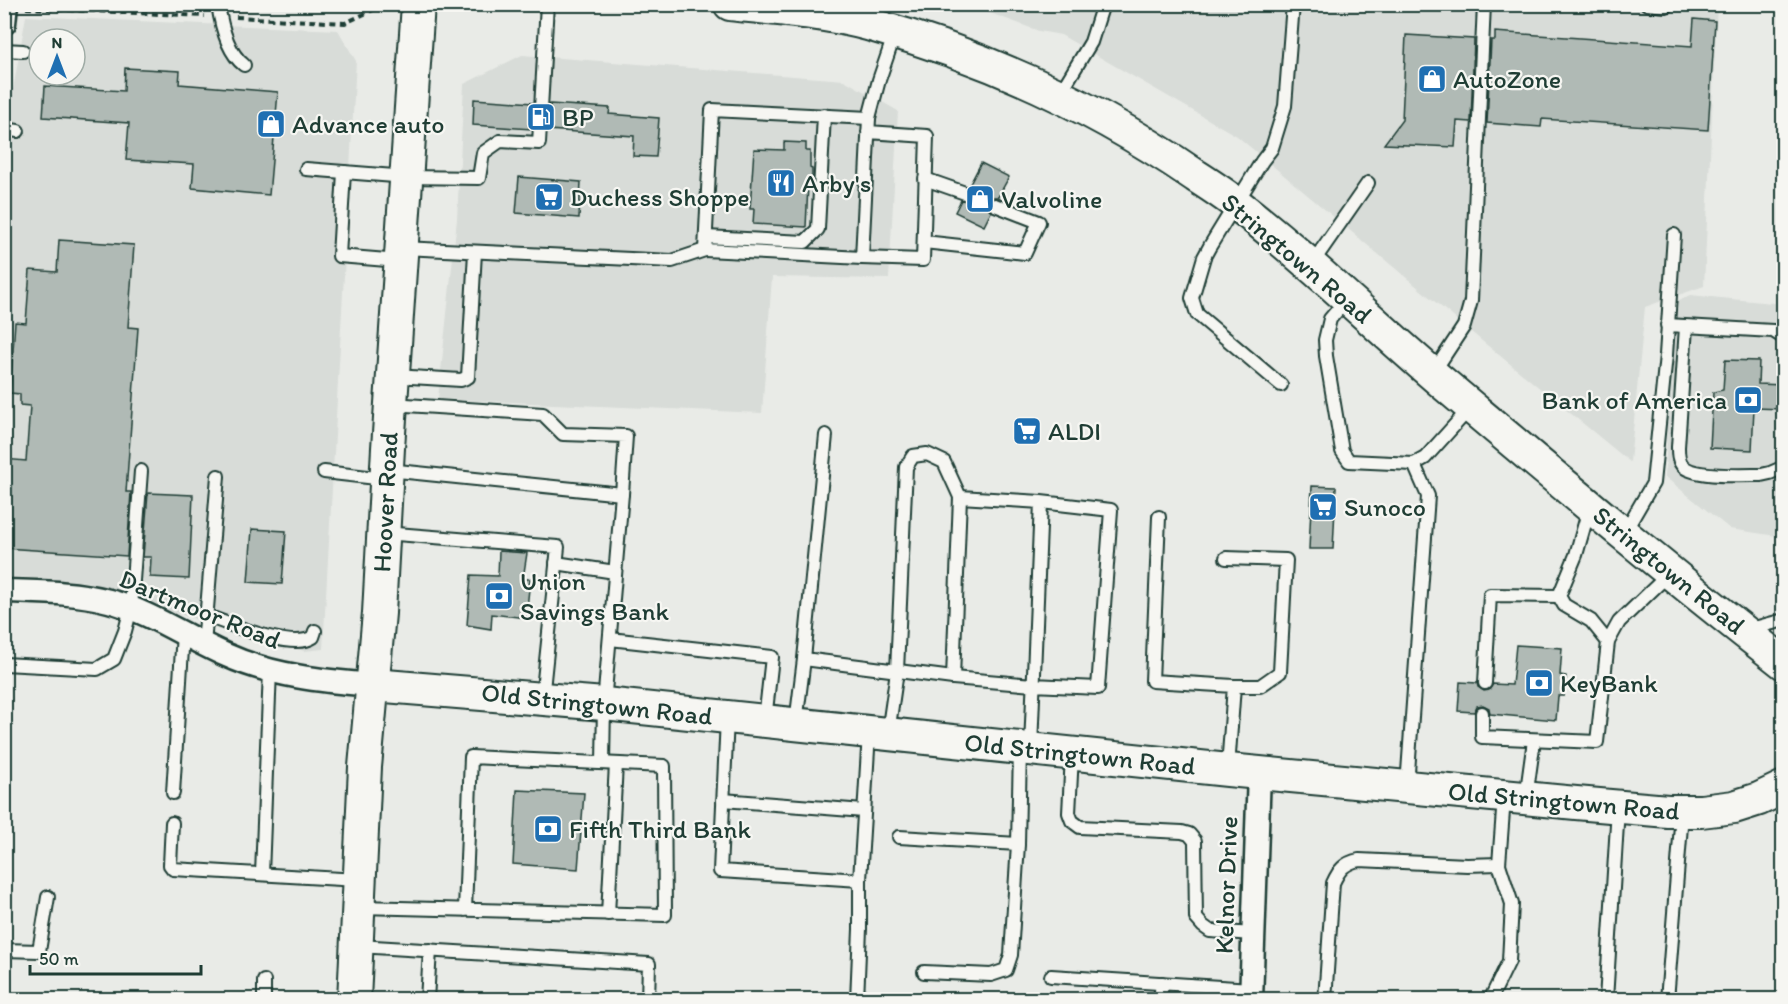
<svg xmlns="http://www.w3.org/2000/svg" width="1788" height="1004" viewBox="0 0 1788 1004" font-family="Itim,sans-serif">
<rect width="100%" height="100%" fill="#e9ebe7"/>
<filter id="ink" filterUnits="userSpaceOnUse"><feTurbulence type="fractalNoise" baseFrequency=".0167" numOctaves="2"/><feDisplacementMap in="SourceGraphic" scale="12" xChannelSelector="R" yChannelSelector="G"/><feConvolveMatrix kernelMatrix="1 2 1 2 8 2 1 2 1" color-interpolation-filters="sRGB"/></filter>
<g filter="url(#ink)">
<g fill="#d8dcd8" fill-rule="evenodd">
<path d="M 968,5 L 1717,5 L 1704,286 L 1645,307 L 1630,462 L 1482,341 L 1237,136 L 1061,35 L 1039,31 Z"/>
<path d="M 26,16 L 338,30 L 356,61 L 323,649 L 304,651 L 175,613 L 88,582 L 5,576 L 4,140 ZM 39,39 L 75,39 L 75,75 L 39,75 Z"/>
<path d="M 522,55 L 844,80 L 898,111 L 889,279 L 772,277 L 762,413 L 438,399 L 457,219 L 464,84 Z"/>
<path d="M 1690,295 L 1783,304 L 1783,537 L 1730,529 L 1665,477 L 1673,303 Z"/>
</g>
<g fill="#b0bab5" stroke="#1f3d34" stroke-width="1.5">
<path d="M 1694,19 L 1715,21 L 1708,130 L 1542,119 L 1541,127 L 1487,123 L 1491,40 L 1495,40 L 1495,32 L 1692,46 Z"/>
<path d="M 1406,35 L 1474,39 L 1471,122 L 1457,121 L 1455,147 L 1384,144 L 1402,120 Z"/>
<path d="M 125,68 L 180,71 L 179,84 L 278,92 L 269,195 L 192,188 L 194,164 L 126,160 L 129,123 L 43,117 L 45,86 L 124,91 Z"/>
<path d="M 474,99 L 533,103 L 532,129 L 473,125 Z"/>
<path d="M 550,104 L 610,108 L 609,114 L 659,118 L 656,157 L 633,156 L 634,136 L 548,130 Z"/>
<path d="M 784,142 L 806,143 L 806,151 L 810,151 L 810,168 L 812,169 L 812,182 L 808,185 L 806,227 L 753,224 L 754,209 L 750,209 L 754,149 L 784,150 Z"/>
<path d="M 981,163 L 1009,177 L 998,197 L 993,197 L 988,202 L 987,207 L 991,212 L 984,226 L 955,212 L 961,200 L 967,201 L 973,196 L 973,191 L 969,186 Z"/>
<path d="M 519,177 L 581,182 L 579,218 L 516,213 Z"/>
<path d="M 59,240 L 134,245 L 128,327 L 138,328 L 126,492 L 131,492 L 127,556 L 4,548 L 4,459 L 26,461 L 30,406 L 20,405 L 20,394 L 10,393 L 15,322 L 26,323 L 30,270 L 57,272 Z"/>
<path d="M 1725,360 L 1759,361 L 1758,384 L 1784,385 L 1784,409 L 1754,408 L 1752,450 L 1710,448 L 1713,392 L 1723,390 Z"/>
<path d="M 1312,486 L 1336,487 L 1333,549 L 1309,549 Z"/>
<path d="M 148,493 L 193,495 L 189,579 L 150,577 L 151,557 L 143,557 Z"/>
<path d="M 252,529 L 286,531 L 282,584 L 248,582 Z"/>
<path d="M 499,551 L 527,553 L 523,579 L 530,579 L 526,618 L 492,614 L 491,629 L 467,625 L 471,575 L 498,576 Z"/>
<path d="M 1516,645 L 1562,648 L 1560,675 L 1566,676 L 1564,696 L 1558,696 L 1556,720 L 1490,714 L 1489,708 L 1483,705 L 1477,706 L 1474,712 L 1458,711 L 1460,682 L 1477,683 L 1478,687 L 1484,691 L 1489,690 L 1493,684 L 1512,685 Z"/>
<path d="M 517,790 L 584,793 L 578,869 L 513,864 Z"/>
</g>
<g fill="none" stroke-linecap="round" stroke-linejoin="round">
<g stroke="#1f3d34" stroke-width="16">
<g id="lane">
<path d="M 218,4 C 221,25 227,52 244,65"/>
<path d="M 1647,4 L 1666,6"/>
<path d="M 4,50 L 23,51"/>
<path d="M 1059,95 L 1091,42 L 1103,4"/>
<path d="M 4,129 L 18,131"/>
<path d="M 868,132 L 927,136 L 923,260 L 862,258 L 869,118 L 879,80 L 895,33"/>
<path d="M 306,169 L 407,177 L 479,178 L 483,153 L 500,141 L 539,143 L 547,4"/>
<path d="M 344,172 L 339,256 L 399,261"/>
<path d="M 925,179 L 965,193"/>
<path d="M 706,237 L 805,242 L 818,229 L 824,115"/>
<path d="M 924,242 L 1025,253 L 1039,222 L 995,205"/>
<path d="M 403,248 L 672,261 L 705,250"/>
<path d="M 862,258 L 705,250 L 712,110 L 869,118"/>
<path d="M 1311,265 L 1368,183"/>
<path d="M 1347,299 L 1330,319 L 1325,340 L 1326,356 L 1342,451 L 1349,461 L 1414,464 L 1425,458 L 1471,407"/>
<path d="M 1667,325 L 1773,331 L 1784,338"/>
<path d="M 1686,327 L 1678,447 C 1678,453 1678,460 1682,465 C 1692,478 1744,475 1761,475 L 1770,473 L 1784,467"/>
<path d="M 1433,373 L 1464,326 L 1471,301 L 1484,4"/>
<path d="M 394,376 L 461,380 L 468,377 L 475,252"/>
<path d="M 1281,385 L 1197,314 L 1192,298 L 1204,257 L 1210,246 L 1262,161 L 1272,148 L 1285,106 L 1293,4"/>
<path d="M 388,470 L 622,494 L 626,436 L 563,434 L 543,414 L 391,404"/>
<path d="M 324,472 L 385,479"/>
<path d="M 1159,517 L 1152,681 L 1234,686 L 1228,768"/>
<path d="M 384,533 L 558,547 L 542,699"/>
<path d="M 1624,533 L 1653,483 L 1666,355 L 1674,235"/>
<path d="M 1226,558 L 1286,560 L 1280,672 L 1260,686 L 1234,686"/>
<path d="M 556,563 L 615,572"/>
<path d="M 1559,596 L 1576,555 L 1589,509"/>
<path d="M 1559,596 L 1564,605 L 1591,621 L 1608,642"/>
<path d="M 207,616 C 230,624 292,651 313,637 L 315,631"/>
<path d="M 1747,630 L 1784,620"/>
<path d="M 610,639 L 772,657 L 765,720"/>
<path d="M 204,645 L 218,476"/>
<path d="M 804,659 L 953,678"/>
<path d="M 4,664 L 97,669 L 114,659 L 125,631 L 131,608 L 141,471"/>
<path d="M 1485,683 L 1490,595 L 1559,596"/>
<path d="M 1482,713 L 1482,737 L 1597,742 L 1608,642 L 1619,622 L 1670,573"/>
<path d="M 727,718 L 720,871 L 860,880 L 869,733"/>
<path d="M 796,723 L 804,659 L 826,435"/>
<path d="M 888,733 L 897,671 L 906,467 L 913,456 L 927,454 L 944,462 L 960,497"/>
<path d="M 1031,747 L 1041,502 L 1111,510 L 1098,688 L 1033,685 L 953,678 L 960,497 L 1041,502"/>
<path d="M 1072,755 L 1069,813 L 1072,821 L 1080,827 L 1182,832 L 1189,834 L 1195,841 L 1196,918 L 1203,926 L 1210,931 L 1253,934"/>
<path d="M 603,763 L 604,704 L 622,494"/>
<path d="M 1407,786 L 1428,496 L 1414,464"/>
<path d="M 173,793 L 183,633"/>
<path d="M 1526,798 L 1534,740"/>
<path d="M 723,800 L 864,811"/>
<path d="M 172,823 L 170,865 L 173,869 L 358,880"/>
<path d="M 899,837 L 1018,844"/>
<path d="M 262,874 L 270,670"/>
<path d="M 360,907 L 665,915 L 664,766 L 471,757 L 465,910"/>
<path d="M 608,914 L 616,764"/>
<path d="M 358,946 L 649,964 L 648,1000"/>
<path d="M 4,950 L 39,951 L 48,897"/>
<path d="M 924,972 L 991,975 L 1006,970 L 1011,955 L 1018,844 L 1020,749"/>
<path d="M 1051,976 L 1251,989"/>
<path d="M 264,1000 L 264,981"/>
<path d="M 427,1000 L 430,950"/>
<path d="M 857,1000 L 860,929 L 860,880"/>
<path d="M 1160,1000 L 1162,983"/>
<path d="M 1325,1000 L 1333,883 C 1339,870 1344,863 1359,860 L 1467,865 L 1499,864"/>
<path d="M 1490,1000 L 1509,961 L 1512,904 L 1499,864 L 1504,798"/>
<path d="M 1606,1000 L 1618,808"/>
<path d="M 1667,1000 L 1682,813"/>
</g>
</g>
<g stroke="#1f3d34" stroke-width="27">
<g id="street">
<path d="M 4,23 L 6,4"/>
<path d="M 4,591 C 39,592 75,592 109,601 C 151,612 187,638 226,655 C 272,676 323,681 373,685"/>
<path d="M 1251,1000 L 1259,773"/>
</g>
</g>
<g stroke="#1f3d34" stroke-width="36">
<g id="secondary">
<path d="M 730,4 C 776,9 823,12 868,24 C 985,56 1096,107 1196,176 C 1210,185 1224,194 1238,205 C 1310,261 1375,325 1444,384 C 1556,478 1668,573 1784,663"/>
<path d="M 373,685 L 604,704 L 1228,770 L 1576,803 L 1668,811 L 1701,811 L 1734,807 L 1759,799 L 1784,787"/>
<path d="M 354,1000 L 365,767 L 379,613 L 388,448 L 418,4"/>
</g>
</g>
<g stroke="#1f3d34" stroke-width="4" stroke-dasharray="6 4.5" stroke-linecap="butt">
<path d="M 26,8 L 205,16"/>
<path d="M 236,17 L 345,23 L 386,4"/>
</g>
<use href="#lane" stroke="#f6f6f2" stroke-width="12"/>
<use href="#street" stroke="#f6f6f2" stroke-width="22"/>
<use href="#secondary" stroke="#f6f6f2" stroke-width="32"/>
</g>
</g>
<defs>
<g id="shop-square" transform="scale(1.5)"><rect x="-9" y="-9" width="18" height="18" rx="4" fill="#1f6fb2" stroke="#f6f6f2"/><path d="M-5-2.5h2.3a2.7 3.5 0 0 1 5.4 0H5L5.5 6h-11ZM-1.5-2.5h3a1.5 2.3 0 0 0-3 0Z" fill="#fff"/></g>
<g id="fuel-square" transform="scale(1.5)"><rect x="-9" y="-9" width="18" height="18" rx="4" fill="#1f6fb2" stroke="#f6f6f2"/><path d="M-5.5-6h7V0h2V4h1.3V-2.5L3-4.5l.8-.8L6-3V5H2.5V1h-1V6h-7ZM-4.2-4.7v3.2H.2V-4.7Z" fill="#fff"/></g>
<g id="restaurant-square" transform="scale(1.5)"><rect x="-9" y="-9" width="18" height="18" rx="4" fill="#1f6fb2" stroke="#f6f6f2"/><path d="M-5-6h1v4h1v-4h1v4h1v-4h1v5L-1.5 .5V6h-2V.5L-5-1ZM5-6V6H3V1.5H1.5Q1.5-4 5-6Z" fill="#fff"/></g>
<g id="supermarket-square" transform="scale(1.5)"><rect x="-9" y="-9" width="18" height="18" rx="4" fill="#1f6fb2" stroke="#f6f6f2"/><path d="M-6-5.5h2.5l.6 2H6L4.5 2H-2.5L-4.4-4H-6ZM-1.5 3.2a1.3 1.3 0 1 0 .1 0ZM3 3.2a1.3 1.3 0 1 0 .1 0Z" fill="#fff"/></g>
<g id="bank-square" transform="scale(1.5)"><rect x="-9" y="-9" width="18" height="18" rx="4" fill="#1f6fb2" stroke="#f6f6f2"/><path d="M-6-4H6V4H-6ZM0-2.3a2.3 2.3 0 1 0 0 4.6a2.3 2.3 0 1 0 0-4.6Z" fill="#fff"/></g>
</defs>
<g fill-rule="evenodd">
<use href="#shop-square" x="1432" y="79"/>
<use href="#fuel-square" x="541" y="117"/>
<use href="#shop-square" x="271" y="124"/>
<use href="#restaurant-square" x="781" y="183"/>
<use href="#supermarket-square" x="549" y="197"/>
<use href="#shop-square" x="980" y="199"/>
<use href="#bank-square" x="1748" y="400"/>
<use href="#supermarket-square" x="1027" y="431"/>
<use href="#supermarket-square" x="1323" y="507"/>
<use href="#bank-square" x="499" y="596"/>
<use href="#bank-square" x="1539" y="683"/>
<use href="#bank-square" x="548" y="829"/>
</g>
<g text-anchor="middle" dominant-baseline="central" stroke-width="4.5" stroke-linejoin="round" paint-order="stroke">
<g font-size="26" fill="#1f3d34" stroke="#f6f6f2" text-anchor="start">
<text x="1453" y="79">AutoZone</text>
<text x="562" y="117">BP</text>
<text x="292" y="124">Advance auto</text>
<text x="802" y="183">Arby's</text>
<text x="570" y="197">Duchess Shoppe</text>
<text x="1001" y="199">Valvoline</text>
<text x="1727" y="400" text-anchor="end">Bank of America</text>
<text x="1048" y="431">ALDI</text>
<text x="1344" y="507">Sunoco</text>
<text x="520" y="581">Union<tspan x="520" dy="30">Savings Bank</tspan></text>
<text x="1560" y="683">KeyBank</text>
<text x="569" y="829">Fifth Third Bank</text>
</g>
<g font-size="26" fill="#1f3d34" stroke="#f6f6f2">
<text transform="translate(1297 258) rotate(40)">Stringtown Road</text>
<text transform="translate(385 502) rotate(-87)">Hoover Road</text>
<text transform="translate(1669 570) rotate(39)">Stringtown Road</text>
<text transform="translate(200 609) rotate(22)">Dartmoor Road</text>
<text transform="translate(597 704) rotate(6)">Old Stringtown Road</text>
<text transform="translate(1080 754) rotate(6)">Old Stringtown Road</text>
<text transform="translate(1564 801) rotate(5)">Old Stringtown Road</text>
<text transform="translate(1226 885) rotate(-88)">Kelnor Drive</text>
</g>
</g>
<rect width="1788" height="1004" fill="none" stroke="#f6f6f2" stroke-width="24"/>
<rect x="12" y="12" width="1764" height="980" fill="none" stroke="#1f3d34" stroke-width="2" filter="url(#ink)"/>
<g transform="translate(57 57)"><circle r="28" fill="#f6f6f2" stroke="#a0aca6" stroke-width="1.5"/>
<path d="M0-4.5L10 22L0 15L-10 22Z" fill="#1f6fb2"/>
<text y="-9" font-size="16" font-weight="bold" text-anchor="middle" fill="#1f3d34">N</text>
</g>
<path d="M30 965v9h171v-9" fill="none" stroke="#1f3d34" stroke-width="3"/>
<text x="39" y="965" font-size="18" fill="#1f3d34" stroke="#f6f6f2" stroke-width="4.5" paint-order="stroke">50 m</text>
</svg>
